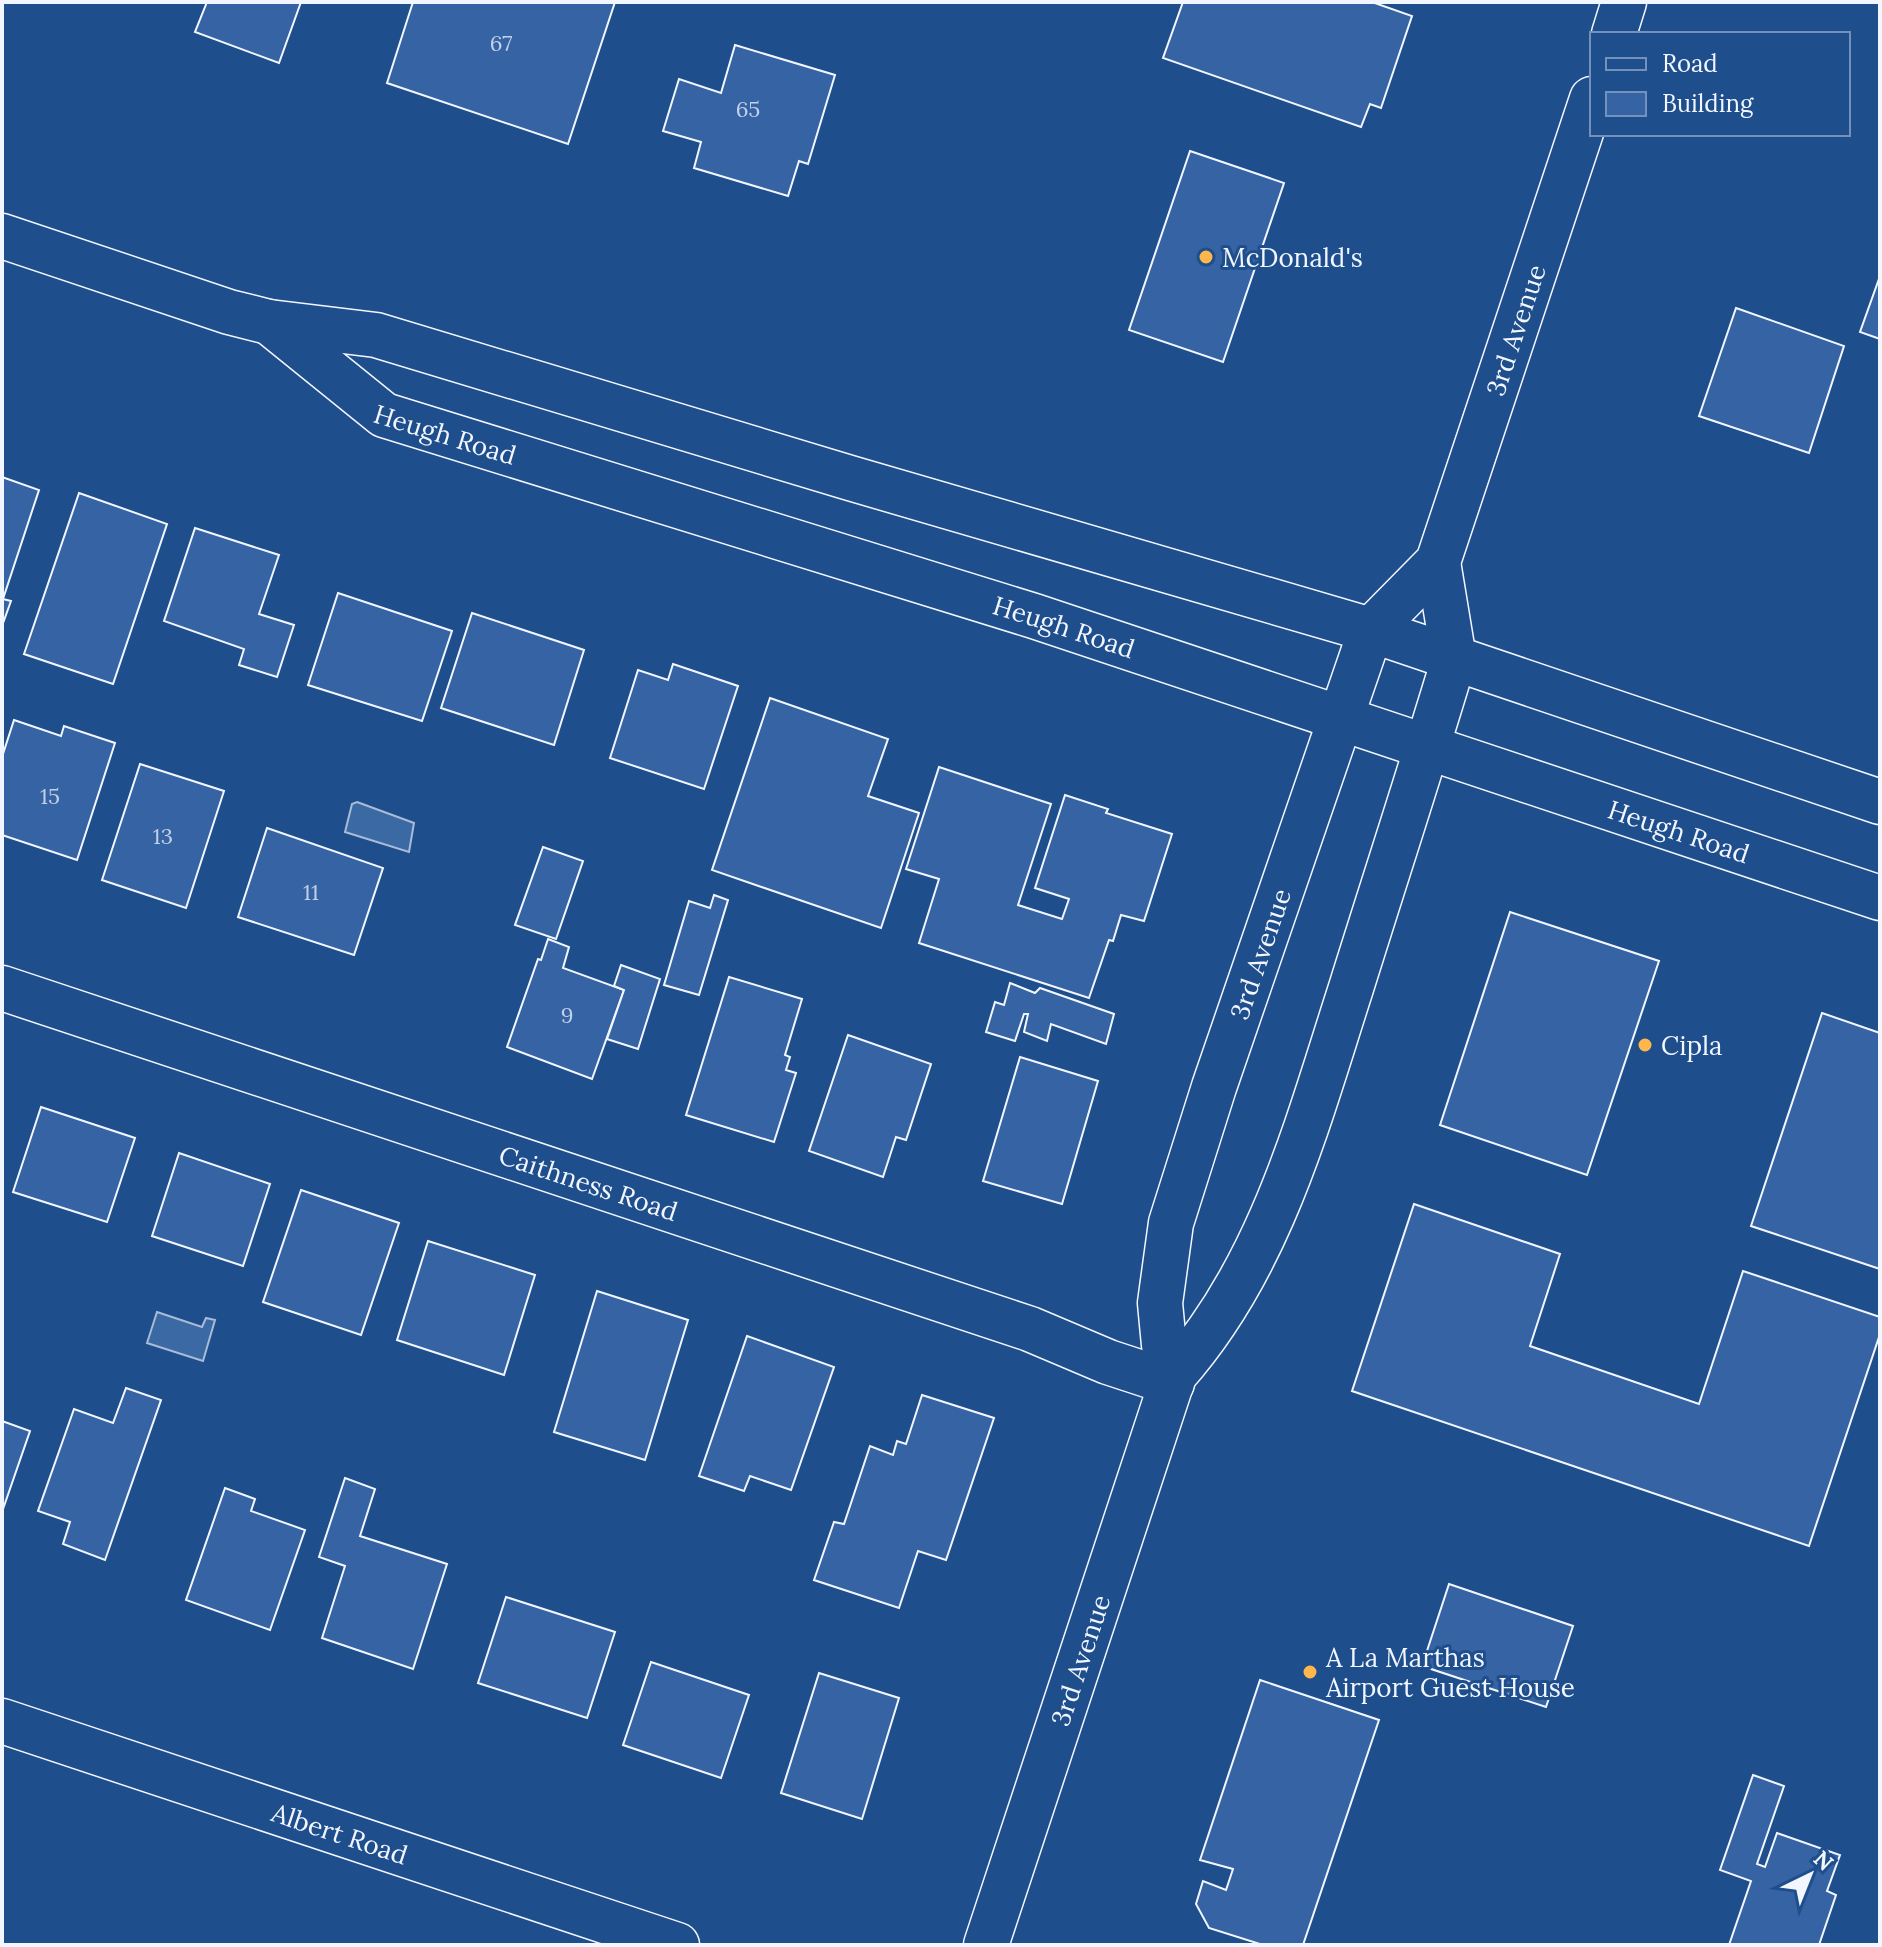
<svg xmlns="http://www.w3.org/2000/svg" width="1882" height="1947" viewBox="0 0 1882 1947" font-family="Lora,serif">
<rect width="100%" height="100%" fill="#1f4e8c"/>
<g fill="#3b69a3" stroke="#a8bbd7" stroke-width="2">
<path d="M 357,802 L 414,823 L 409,852 L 345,832 L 352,804 Z"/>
<path d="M 157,1312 L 202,1327 L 206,1318 L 215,1320 L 203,1361 L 147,1343 Z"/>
</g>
<g fill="#3563a3" stroke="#f2f6ff" stroke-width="2">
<path d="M 207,2 L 301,2 L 279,63 L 195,32 Z"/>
<path d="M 413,2 L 615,2 L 568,144 L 387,83 Z"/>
<path d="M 1183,2 L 1372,2 L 1412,16 L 1381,108 L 1370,104 L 1361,127 L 1163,58 Z"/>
<path d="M 735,45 L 835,75 L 808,164 L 799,161 L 788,196 L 694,168 L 701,142 L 663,131 L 679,79 L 721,93 Z"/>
<path d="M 1190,151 L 1284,183 L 1223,362 L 1129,330 Z"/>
<path d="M 1880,276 L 1880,339 L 1860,332 Z"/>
<path d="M 1736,308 L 1844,346 L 1809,453 L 1699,416 Z"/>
<path d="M 2,477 L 39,490 L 3,599 L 11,601 L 2,626 Z"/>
<path d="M 79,493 L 167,524 L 113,684 L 24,654 Z"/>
<path d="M 195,528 L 279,555 L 259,614 L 294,625 L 277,677 L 239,665 L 244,649 L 164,621 Z"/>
<path d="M 338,593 L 452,631 L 422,721 L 308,685 Z"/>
<path d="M 472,613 L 584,650 L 554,745 L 441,708 Z"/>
<path d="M 673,664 L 738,686 L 704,789 L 610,758 L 638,670 L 668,680 Z"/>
<path d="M 770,698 L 888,739 L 868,796 L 919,813 L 881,928 L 712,870 Z"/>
<path d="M 14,720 L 61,736 L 64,726 L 115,743 L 77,860 L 2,835 L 2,757 Z"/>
<path d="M 140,764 L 224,791 L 186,908 L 102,880 Z"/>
<path d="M 939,767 L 1051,804 L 1018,905 L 1062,919 L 1069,899 L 1035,888 L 1065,795 L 1108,809 L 1106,813 L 1172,834 L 1144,921 L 1121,915 L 1113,941 L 1109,940 L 1089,998 L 919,943 L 939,879 L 906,869 Z"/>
<path d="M 267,828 L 383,868 L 354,955 L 238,917 Z"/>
<path d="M 543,847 L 583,861 L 556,939 L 515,925 Z"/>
<path d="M 714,895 L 728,900 L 699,995 L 664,985 L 689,901 L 710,908 Z"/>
<path d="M 1510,912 L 1659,961 L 1587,1175 L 1440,1125 Z"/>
<path d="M 548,939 L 569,947 L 563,968 L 624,990 L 592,1079 L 507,1047 L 538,959 L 541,960 Z"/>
<path d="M 621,965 L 660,979 L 638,1049 L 607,1039 L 624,990 L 614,986 Z"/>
<path d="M 729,977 L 802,999 L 785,1055 L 790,1057 L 786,1070 L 796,1073 L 774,1142 L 686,1115 Z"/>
<path d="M 1010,983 L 1035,993 L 1040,988 L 1114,1014 L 1106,1044 L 1051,1024 L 1047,1041 L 1024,1032 L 1028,1014 L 1024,1014 L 1015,1041 L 986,1032 L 995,1002 L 1004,1005 Z"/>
<path d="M 1822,1013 L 1880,1033 L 1880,1269 L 1751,1226 Z"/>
<path d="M 848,1035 L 931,1064 L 906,1140 L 896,1137 L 883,1177 L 809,1151 Z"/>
<path d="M 1020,1057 L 1098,1081 L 1062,1204 L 983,1181 Z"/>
<path d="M 41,1107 L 135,1138 L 107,1222 L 13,1192 Z"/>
<path d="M 179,1153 L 270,1184 L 243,1266 L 152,1236 Z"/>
<path d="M 301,1190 L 399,1223 L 361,1335 L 263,1302 Z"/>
<path d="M 1414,1204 L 1560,1254 L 1530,1346 L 1699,1404 L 1743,1271 L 1880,1317 L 1880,1334 L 1809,1546 L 1352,1391 Z"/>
<path d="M 428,1241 L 535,1275 L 504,1375 L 397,1340 Z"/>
<path d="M 597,1291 L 688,1320 L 645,1460 L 554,1432 Z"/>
<path d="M 747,1336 L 834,1367 L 791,1490 L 750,1476 L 744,1491 L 699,1476 Z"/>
<path d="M 126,1388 L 161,1400 L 105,1560 L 63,1544 L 70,1522 L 38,1511 L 74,1409 L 113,1423 Z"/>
<path d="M 922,1395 L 994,1418 L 946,1560 L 918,1551 L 899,1608 L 814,1580 L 834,1522 L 844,1524 L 870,1446 L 893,1455 L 897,1441 L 906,1444 Z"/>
<path d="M 2,1421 L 30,1431 L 2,1512 Z"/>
<path d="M 345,1478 L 375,1489 L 360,1536 L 447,1564 L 413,1669 L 322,1638 L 345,1566 L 319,1557 Z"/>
<path d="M 225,1488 L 255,1499 L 251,1511 L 305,1530 L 270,1630 L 186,1600 Z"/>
<path d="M 1449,1584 L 1573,1626 L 1546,1707 L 1422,1666 Z"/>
<path d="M 506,1597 L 615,1632 L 587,1718 L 478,1683 Z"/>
<path d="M 651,1662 L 749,1695 L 721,1778 L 623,1745 Z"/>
<path d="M 819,1673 L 899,1698 L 862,1819 L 781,1793 Z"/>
<path d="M 1260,1680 L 1379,1720 L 1303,1945 L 1263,1945 L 1209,1928 L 1196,1904 L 1203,1881 L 1226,1890 L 1233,1869 L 1200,1860 Z"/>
<path d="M 1753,1775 L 1784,1786 L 1757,1864 L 1765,1867 L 1777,1833 L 1840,1855 L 1827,1891 L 1836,1895 L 1819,1945 L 1729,1945 L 1751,1881 L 1720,1870 Z"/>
</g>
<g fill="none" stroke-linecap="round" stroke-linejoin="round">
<g stroke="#f2f6ff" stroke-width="47">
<g id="minor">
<path d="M 1614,34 L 1624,2"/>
<path d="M 1438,562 L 1454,659"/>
<path id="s1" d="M 1371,630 L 1438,562 L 1592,99"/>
<path id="s2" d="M 2,988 L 1030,1329 L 1108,1362 L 1172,1383"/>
<path id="s3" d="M 2,1721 L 677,1945"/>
</g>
</g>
<g stroke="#f2f6ff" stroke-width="47">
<g id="tertiary">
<path id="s4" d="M 1174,1375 L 1164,1345 L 1160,1303 L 1171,1223 L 1214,1087 L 1371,630"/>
<path id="s5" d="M 986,1945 L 1174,1375 C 1271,1266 1307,1124 1351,988 C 1385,879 1421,769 1454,659"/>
</g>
</g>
<g stroke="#f2f6ff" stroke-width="47">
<g id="primary">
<path d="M 2,236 L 229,312 L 269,322 L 376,335 L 850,478 L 1371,630 L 1880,802"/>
<path id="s6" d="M 269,322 L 384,415 L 1034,616 L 1880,898"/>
</g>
</g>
<use href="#minor" stroke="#1f4e8c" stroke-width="44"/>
<use href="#tertiary" stroke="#1f4e8c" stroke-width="44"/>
<use href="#primary" stroke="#1f4e8c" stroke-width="44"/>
</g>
<g fill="#ffb74d" stroke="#1f4e8c" stroke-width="3">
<circle cx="1206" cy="257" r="8"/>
<circle cx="1645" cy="1045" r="8"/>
<circle cx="1310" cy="1672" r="8"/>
</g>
<g text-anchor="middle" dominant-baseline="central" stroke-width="6" stroke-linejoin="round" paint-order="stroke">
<g font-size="22" fill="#c3d1e8">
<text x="501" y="43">67</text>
<text x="748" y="109">65</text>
<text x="50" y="796">15</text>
<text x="163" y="836">13</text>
<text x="311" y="892">11</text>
<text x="567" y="1015">9</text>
</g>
<g font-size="26" fill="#f2f6ff" stroke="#1f4e8c" text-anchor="start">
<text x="1222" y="257">McDonald's</text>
<text x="1661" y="1045">Cipla</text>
<text x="1326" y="1657">A La Marthas<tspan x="1326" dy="30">Airport Guest House</tspan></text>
</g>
<g font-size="26" fill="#f2f6ff" stroke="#1f4e8c">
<text stroke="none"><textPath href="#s1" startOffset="340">3rd Avenue</textPath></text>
<text stroke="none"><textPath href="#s6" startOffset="212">Heugh Road</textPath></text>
<text stroke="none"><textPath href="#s6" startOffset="860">Heugh Road</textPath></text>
<text stroke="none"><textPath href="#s6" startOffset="1508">Heugh Road</textPath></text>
<text stroke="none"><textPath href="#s4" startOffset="438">3rd Avenue</textPath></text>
<text stroke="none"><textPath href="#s2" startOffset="618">Caithness Road</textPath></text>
<text stroke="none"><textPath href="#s5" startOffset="300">3rd Avenue</textPath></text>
<text stroke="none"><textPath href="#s3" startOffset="356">Albert Road</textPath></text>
</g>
</g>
<rect width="1882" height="1947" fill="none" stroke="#f2f6ff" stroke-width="8"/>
<rect x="1590" y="32" width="260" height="104" fill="#1f4e8c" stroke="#7391ba" stroke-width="2"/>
<rect x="1606" y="58" width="40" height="12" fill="#1f4e8c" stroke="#7391ba" stroke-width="2"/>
<text x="1662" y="72" font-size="24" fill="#f2f6ff">Road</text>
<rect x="1606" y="92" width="40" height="24" fill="#3563a3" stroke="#7391ba" stroke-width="2"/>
<text x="1662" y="112" font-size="24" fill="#f2f6ff">Building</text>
<g transform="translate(1810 1875) rotate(43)" stroke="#1f4e8c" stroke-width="6" paint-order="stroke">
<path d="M0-6L14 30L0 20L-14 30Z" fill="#f2f6ff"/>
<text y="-12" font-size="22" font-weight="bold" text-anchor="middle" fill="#f2f6ff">N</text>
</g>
</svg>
